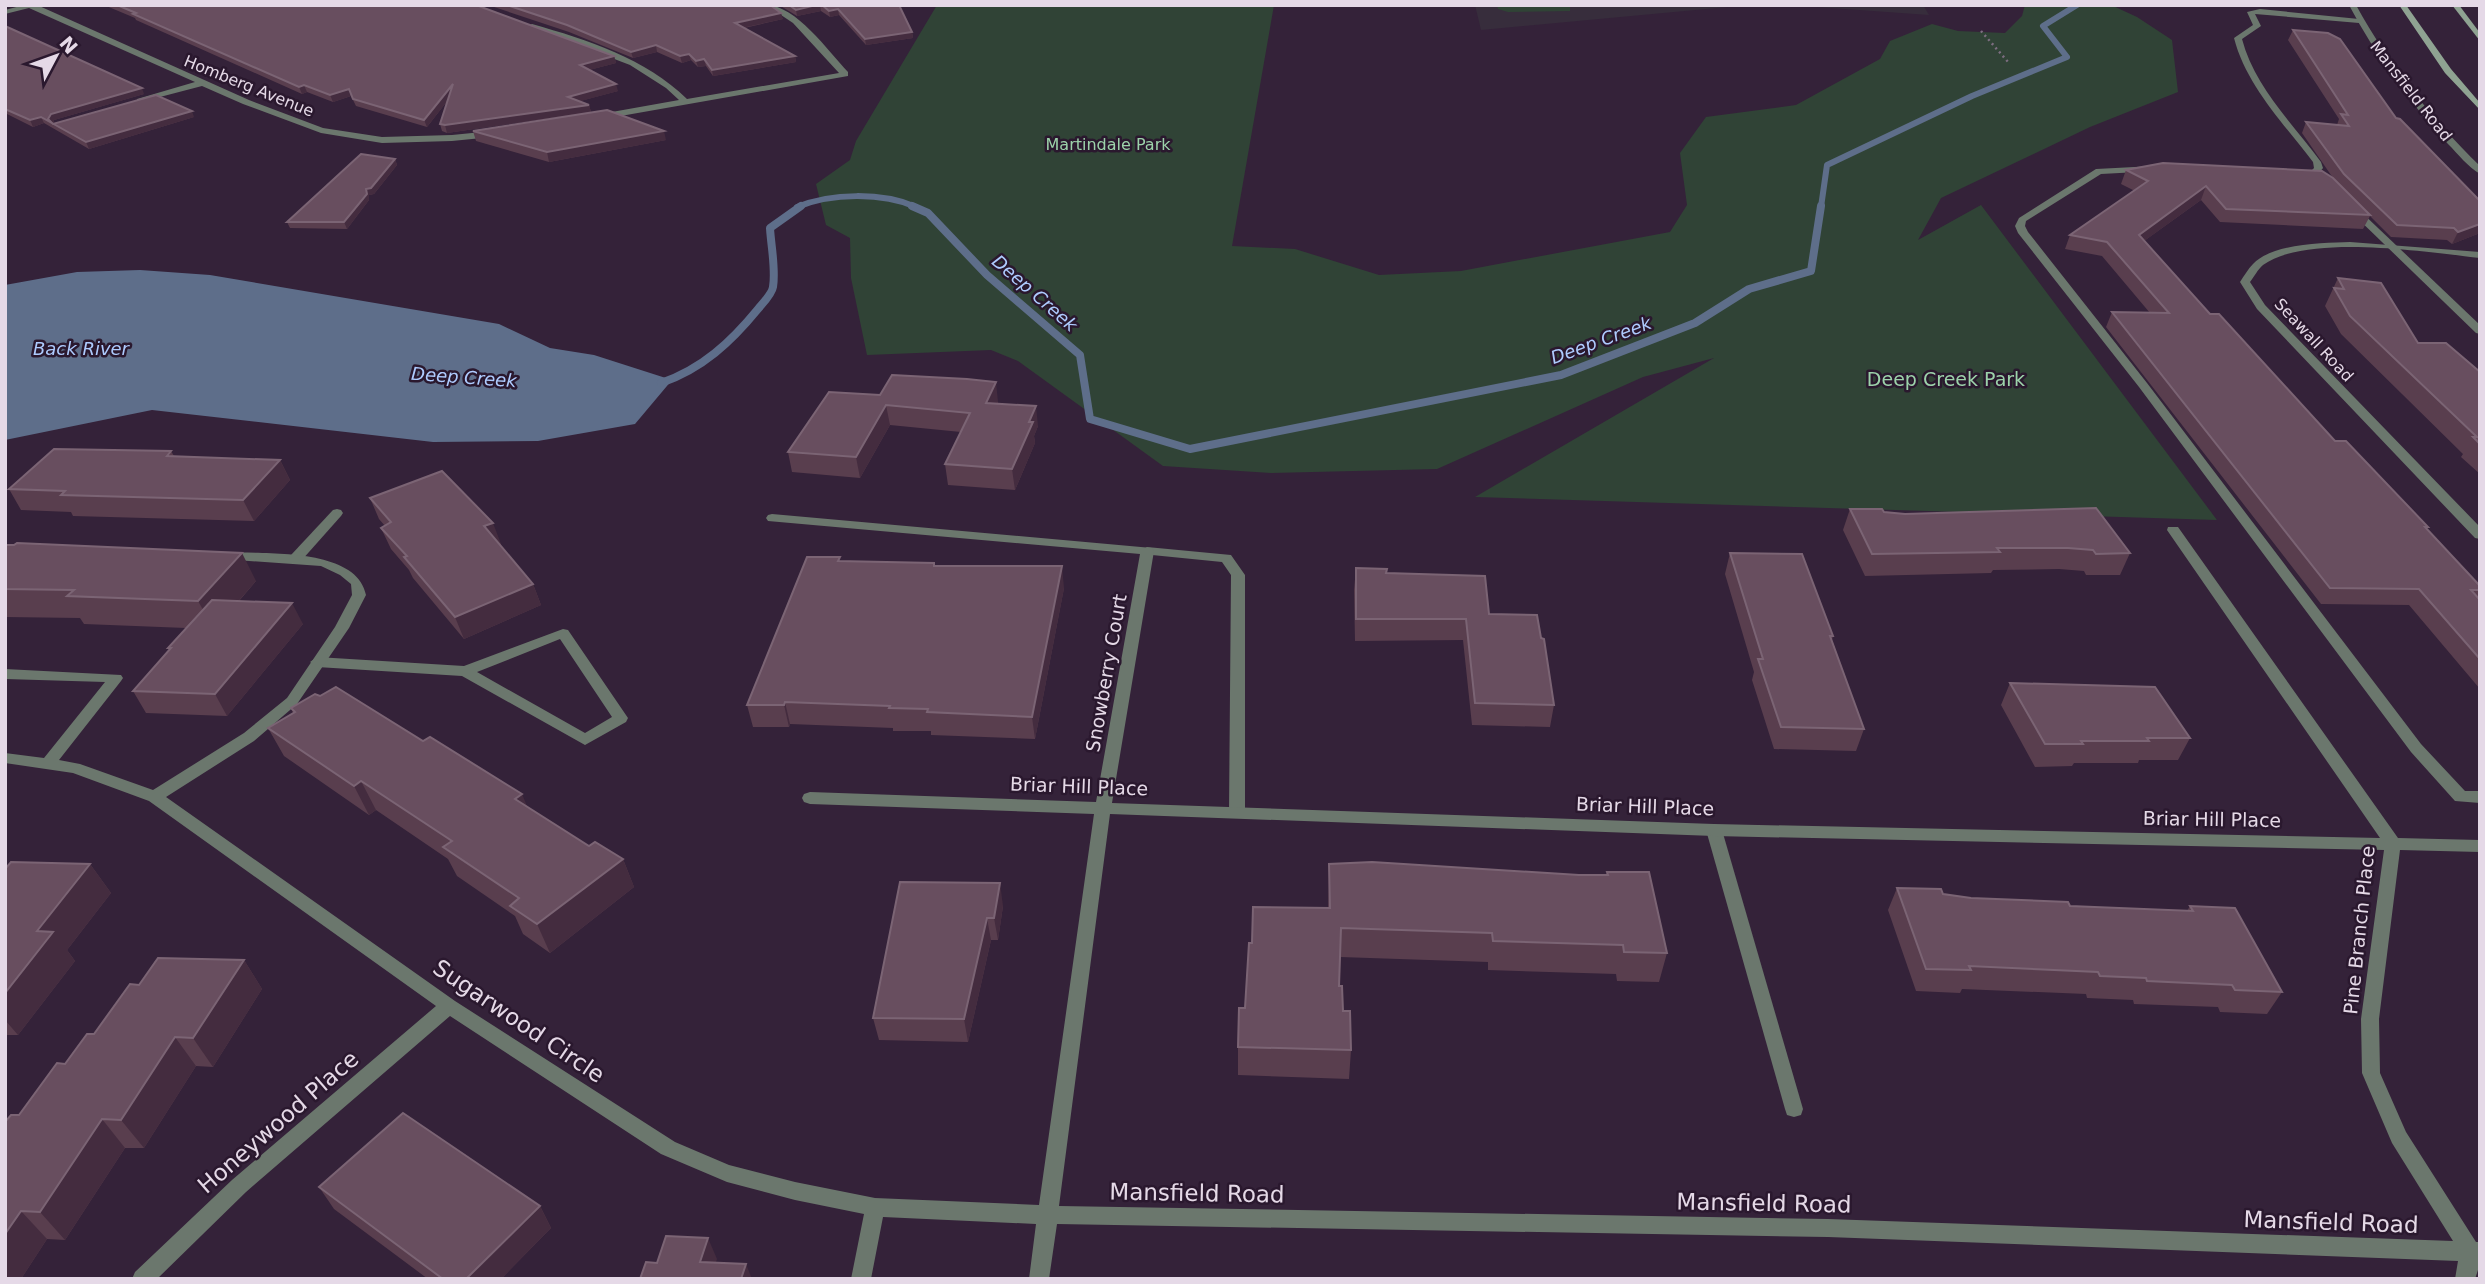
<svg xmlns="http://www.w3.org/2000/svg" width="2485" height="1284" viewBox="0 0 2485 1284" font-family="'DejaVu Sans',sans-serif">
<rect width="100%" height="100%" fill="#342239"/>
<g fill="#372d3c">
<path d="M 1475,5 L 1749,5 L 1481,30 Z"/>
<path d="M 1789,5 L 1923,5 L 1929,15 Z"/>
</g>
<g fill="#304336">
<path d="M 937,5 L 1274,5 L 1232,246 L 1295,249 L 1379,275 L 1461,271 L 1670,232 L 1687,205 L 1680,153 L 1706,117 L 1796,105 L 1880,59 L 1890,41 L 1932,24 L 1958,31 L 2005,33 L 2022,16 L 2025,5 L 2111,5 L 2137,17 L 2172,40 L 2178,92 L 2090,127 L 1941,198 L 1918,240 L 1981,205 L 2217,520 L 1475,497 L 1714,358 L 1643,377 L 1437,469 L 1271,473 L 1163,466 L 1018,361 L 991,350 L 867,355 L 851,278 L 850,238 L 826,225 L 816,184 L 850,160 L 856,141 Z"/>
<path d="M 1497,5 L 1570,5 L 1570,11 L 1508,12 L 1498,9 Z"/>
</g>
<path fill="#5e6e8a" d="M 140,270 L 210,275 L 499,324 L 550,348 L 594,355 L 672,380 L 635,424 L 538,441 L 433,442 L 152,410 L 5,440 L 5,285 L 77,272 Z"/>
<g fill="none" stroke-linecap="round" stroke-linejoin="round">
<g stroke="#5e6e8a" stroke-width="6">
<path d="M 797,207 C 831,193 882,192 916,207"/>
<path d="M 1821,207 L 1827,165 L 1972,96 L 2067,57 L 2043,26 L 2077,5"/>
</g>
<g stroke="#5e6e8a" stroke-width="8">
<path d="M 912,206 L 928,213 L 987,275 L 1080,355 L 1090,419 L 1190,449 L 1561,375 L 1695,323 L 1749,289 L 1811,271 L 1821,206"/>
<path d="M 661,383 C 702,369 731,342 758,309 C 763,303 772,294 773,287 C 776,269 771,246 770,228 L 801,206"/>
</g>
<path stroke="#7d6e81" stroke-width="2.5" stroke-dasharray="2 3.5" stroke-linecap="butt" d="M 1981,31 L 2009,63"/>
<g fill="#6b776d" fill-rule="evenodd">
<path d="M 2260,9 L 2359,19 L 2363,21 L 2359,23 L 2255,14 L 2261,26 L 2242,39 C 2254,86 2293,124 2321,162 L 2323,168 L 2316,177 L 2300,179 L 2295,176 L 2310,172 L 2314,168 L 2313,162 C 2284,124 2246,85 2234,38 L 2253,25 L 2247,12 Z"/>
<path d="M 2154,166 L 2158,169 L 2157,171 L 2101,174 L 2026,221 L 2025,226 L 2028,232 L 2147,383 L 2421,744 L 2465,791 L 2480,791 L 2480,803 L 2455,801 L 2411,752 L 2139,387 L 2018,233 L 2015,226 L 2019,218 L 2096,169 Z"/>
<path d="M 2351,208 L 2357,208 L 2480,325 L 2480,334 L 2476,333 L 2351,212 Z"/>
<path d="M 337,509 L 341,510 L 343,513 L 341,516 L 301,561 L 291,561 L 289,558 L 291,555 L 333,510 Z"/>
<path d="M 1147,547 L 1231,555 L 1245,575 L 1245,812 L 1243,816 L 1231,816 L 1229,812 L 1231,575 L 1222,562 L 1142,554 L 1140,551 Z"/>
<path d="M 563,629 L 568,630 L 628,718 L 626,722 L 585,745 L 462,676 L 317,667 L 310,662 L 317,657 L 464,666 ZM 560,639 L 612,717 L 585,733 L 477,672 Z"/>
<path d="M 1714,824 L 1720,826 L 1722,830 L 1803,1109 L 1801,1115 L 1794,1117 L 1787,1115 L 1785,1109 L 1706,830 L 1708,826 Z"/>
</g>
<g fill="#6b776d" fill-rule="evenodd">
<path d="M 24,5 L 37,5 L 249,100 L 323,128 L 382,137 L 452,135 L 492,131 L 496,134 L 492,137 L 452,141 L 382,143 L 321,133 L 243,104 L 202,86 L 137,103 L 137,99 L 195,82 L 29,8 L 5,14 L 5,10 Z"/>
<path d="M 766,5 C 796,5 828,51 848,72 L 848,76 L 598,120 L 594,117 L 595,115 L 679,100 L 666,88 L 630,65 L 528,26 L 532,24 C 588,40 645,58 687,99 L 839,73 L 793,23 Z"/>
<path d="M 2349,5 L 2356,5 C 2389,65 2431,118 2480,166 L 2480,174 C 2468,167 2458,154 2448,144 C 2409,102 2376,56 2349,5 Z"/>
<path d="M 2350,242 L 2480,252 L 2480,258 C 2426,252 2308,233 2263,265 C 2258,269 2254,277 2250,282 L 2265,305 L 2480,527 L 2480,539 L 2475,538 L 2257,309 L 2240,282 C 2244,276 2248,269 2253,264 C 2273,243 2324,243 2350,242 Z"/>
<path d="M 772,514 L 1152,548 L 1154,551 L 1112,803 L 1714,824 L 2380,838 L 2167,530 L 2168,527 L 2178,527 L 2398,838 L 2480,840 L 2480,852 L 2400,850 L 2379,1019 L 2380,1073 L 2406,1132 L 2476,1242 L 2480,1242 L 2480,1264 L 2475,1279 L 2455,1279 L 2458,1261 L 1828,1237 L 1057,1224 L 1049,1279 L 1029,1279 L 1036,1224 L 883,1217 L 871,1279 L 851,1279 L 864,1214 L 795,1200 L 727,1182 L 661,1154 L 450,1016 L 246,1192 L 157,1279 L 132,1279 L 135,1272 L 232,1180 L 436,1006 L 149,801 L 73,773 L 5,763 L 5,753 L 44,758 L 105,682 L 5,679 L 5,669 L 121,675 L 123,678 L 121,681 L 59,760 L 80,764 L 153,790 L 244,733 L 287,698 L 335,627 L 352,595 L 351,584 L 340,575 L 321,566 L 221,559 L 219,556 L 226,552 C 264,554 357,547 366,595 L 349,628 L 297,704 L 254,741 L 166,797 L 455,1001 L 675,1142 L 729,1165 L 795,1182 L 875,1198 L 1039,1205 L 1094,814 L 810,804 L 804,802 L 802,798 L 804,794 L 810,792 L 1096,802 L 1140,554 L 768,521 L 766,518 L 768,515 ZM 1110,814 L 1714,836 L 2384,850 L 2361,1019 L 2362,1073 L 2392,1143 L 2453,1241 L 1828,1219 L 1059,1206 Z"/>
</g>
<g fill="#8fa392" fill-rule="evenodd">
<path d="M 2399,5 L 2406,5 L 2451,69 L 2480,103 L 2480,110 L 2445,73 Z"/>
<path d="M 2452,5 L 2459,5 L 2480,33 L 2480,41 Z"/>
</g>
</g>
<g fill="#593e4e">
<path d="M 104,5 L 476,5 L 614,56 L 616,63 L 589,70 L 618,91 L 580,101 L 589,105 L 591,112 L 447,133 L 442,131 L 440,124 L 448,100 L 427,127 L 356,106 L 351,96 L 333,102 L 307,92 L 302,94 L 136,20 L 135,18 Z"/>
<path d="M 488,5 L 770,5 L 783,19 L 744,28 L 795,56 L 796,62 L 713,76 L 706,66 L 698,67 L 691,60 L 682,63 L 657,52 L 633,58 L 569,32 Z"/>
<path d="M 779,5 L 899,5 L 912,32 L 913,38 L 866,45 L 839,15 L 830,17 L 821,11 L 797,16 Z"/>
<path d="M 5,26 L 144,94 L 54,120 L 53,123 L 194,117 L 89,149 L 44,123 L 33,127 L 5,113 Z"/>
<path d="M 2293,30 L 2396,118 L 2480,201 L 2480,233 L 2452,244 L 2447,240 L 2391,237 L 2370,216 L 2363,229 L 2220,222 L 2201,200 L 2144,241 L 2210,314 L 2335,441 L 2428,527 L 2427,529 L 2480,586 L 2480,597 L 2479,599 L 2480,600 L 2480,689 L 2409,605 L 2321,604 L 2106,327 L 2112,312 L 2150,313 L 2102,256 L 2065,249 L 2070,235 L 2135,191 L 2121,184 L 2126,170 L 2333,178 L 2302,133 L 2306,122 L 2337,125 L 2339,119 L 2288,40 Z"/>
<path d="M 473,131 L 666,140 L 549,162 L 476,141 Z"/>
<path d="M 395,159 L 397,165 L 374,194 L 369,195 L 369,200 L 347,229 L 290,228 L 287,222 Z"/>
<path d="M 2338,278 L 2418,343 L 2480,372 L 2480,474 L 2461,457 L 2463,454 L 2341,334 L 2325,306 Z"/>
<path d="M 829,392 L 998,402 L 998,403 L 1038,426 L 1034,436 L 1035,443 L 1015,490 L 948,485 L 945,464 L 961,432 L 890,425 L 860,478 L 792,472 L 788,452 Z"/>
<path d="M 171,451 L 174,456 L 280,460 L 290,480 L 254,521 L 73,516 L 71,512 L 21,510 L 9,489 Z"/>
<path d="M 370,498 L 501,544 L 500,545 L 533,584 L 541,605 L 464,639 L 413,578 L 409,570 L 391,549 L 381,528 L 385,526 L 379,519 Z"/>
<path d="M 1850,509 L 1884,512 L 2130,553 L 2120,575 L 2086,575 L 2084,571 L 2059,569 L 1993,570 L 1991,573 L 1865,576 L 1843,530 Z"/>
<path d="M 5,545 L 256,581 L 239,601 L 303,624 L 227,716 L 146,713 L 133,691 L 169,650 L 168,648 L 186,628 L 84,624 L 80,618 L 5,617 Z"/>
<path d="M 1730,553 L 1833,636 L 1832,640 L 1864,729 L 1856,751 L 1774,749 L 1752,680 L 1754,672 L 1725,574 Z"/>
<path d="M 840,561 L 934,563 L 935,566 L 1064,588 L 1035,739 L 931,735 L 931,731 L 893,731 L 893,728 L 790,724 L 789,727 L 753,727 L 747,705 Z"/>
<path d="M 1356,568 L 1386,573 L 1489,614 L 1541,638 L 1554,705 L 1550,727 L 1472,725 L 1463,640 L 1355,641 L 1354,590 Z"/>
<path d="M 2010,683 L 2190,738 L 2178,760 L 2139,760 L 2138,763 L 2074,763 L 2072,766 L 2035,767 L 2001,705 Z"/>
<path d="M 291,708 L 528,807 L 589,846 L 623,859 L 634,887 L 550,953 L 523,934 L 515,916 L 457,876 L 448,859 L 376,810 L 369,815 L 284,756 L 268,728 L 293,713 Z"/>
<path d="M 90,864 L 111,893 L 67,950 L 75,961 L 18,1035 L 5,1035 L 5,869 Z"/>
<path d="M 1329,864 L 1579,875 L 1606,875 L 1607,872 L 1667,953 L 1659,982 L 1617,981 L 1616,974 L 1488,970 L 1488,962 L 1340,957 L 1339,986 L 1351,1050 L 1349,1079 L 1238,1075 L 1238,1047 L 1245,1008 L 1252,943 L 1328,908 Z"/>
<path d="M 900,882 L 1003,906 L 998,940 L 991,940 L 968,1042 L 879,1040 L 873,1018 Z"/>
<path d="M 1897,888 L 1971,898 L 2070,906 L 2187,911 L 2190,906 L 2282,992 L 2267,1014 L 2220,1012 L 2218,1007 L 2134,1004 L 2133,1000 L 2087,998 L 2086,994 L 1962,989 L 1960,993 L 1916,991 L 1888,910 Z"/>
<path d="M 244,960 L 262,989 L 213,1067 L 196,1066 L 144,1148 L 125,1148 L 65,1240 L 47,1239 L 21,1279 L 5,1279 L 19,1115 L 65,1064 L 94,1034 Z"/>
<path d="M 319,1187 L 540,1206 L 551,1228 L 501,1279 L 428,1279 L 334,1209 Z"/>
</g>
<g fill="#442c3f">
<path d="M 816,5 L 820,5 L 821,11 L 797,16 L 796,10 Z"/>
<path d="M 838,9 L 839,15 L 830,17 L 829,11 Z"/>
<path d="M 781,13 L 783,19 L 737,29 L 735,23 Z"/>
<path d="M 912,32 L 913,38 L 866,45 L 865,39 Z"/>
<path d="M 656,45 L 657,52 L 633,58 L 631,52 Z"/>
<path d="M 689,54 L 691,60 L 682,63 L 680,56 Z"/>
<path d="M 614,56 L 616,63 L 582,72 L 580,65 Z"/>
<path d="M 795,56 L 796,62 L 713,76 L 712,70 Z"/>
<path d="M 704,59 L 706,66 L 698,67 L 696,61 Z"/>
<path d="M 453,84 L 455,91 L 427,127 L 424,120 Z"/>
<path d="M 616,84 L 618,91 L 570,104 L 568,97 Z"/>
<path d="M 304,85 L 307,92 L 302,94 L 299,87 Z"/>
<path d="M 142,88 L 144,94 L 54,120 L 53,123 L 48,119 L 51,114 Z"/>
<path d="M 349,89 L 351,96 L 333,102 L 330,95 Z"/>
<path d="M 589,105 L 591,112 L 447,133 L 445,125 Z"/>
<path d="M 192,111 L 194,117 L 89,149 L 86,142 Z"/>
<path d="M 41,117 L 44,123 L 33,127 L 30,120 Z"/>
<path d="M 664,131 L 666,140 L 549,162 L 547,152 Z"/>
<path d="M 395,159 L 397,165 L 374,194 L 369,195 L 369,200 L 347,229 L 344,222 L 366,189 Z"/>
<path d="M 2206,186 L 2201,200 L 2133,249 L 2139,235 Z"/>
<path d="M 2480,224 L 2480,233 L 2452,244 L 2458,232 Z"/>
<path d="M 996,382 L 998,402 L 988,423 L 986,403 Z"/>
<path d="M 886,405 L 890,425 L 860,478 L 856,457 Z"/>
<path d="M 1036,406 L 1038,426 L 1034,436 L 1035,443 L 1015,490 L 1012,469 L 1029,422 Z"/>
<path d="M 280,460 L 290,480 L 254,521 L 243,500 Z"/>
<path d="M 493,523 L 501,544 L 492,548 L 484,526 Z"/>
<path d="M 242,553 L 256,581 L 214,629 L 198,601 Z"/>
<path d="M 1062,566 L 1064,588 L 1035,739 L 1032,717 Z"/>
<path d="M 533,584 L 541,605 L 464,639 L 455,617 Z"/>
<path d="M 292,603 L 303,624 L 227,716 L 215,694 Z"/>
<path d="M 785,702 L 790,724 L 789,727 L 784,705 Z"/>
<path d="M 361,781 L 376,810 L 369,815 L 354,786 Z"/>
<path d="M 522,794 L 534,823 L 515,799 Z"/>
<path d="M 623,859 L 634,887 L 550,953 L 537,924 Z"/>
<path d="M 90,864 L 111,893 L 67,950 L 75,961 L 18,1035 L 5,1020 L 5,993 L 37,931 Z"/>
<path d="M 1000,883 L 1003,906 L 998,940 L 994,918 Z"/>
<path d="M 987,918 L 991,940 L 968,1042 L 964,1019 Z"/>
<path d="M 244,960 L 262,989 L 213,1067 L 193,1038 Z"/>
<path d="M 175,1037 L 196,1066 L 144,1148 L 121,1120 Z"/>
<path d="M 102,1119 L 125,1148 L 65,1240 L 40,1212 Z"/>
<path d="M 540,1206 L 551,1228 L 501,1279 L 466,1279 Z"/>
<path d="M 21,1211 L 47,1239 L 21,1279 L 5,1279 L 5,1234 Z"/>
<path d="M 708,1238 L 717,1259 L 711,1279 L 700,1262 Z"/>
<path d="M 746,1264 L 752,1279 L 741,1279 Z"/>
</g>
<g fill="#684e5f" stroke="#7b6474" stroke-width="2">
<path d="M 117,5 L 476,5 L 614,56 L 580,65 L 616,84 L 568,97 L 589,105 L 445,125 L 440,124 L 453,84 L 424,120 L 353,99 L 349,89 L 330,95 L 304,85 L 299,87 L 133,14 L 136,13 Z"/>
<path d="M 507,5 L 770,5 L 781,13 L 735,23 L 795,56 L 712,70 L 704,59 L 696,61 L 689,54 L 680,56 L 656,45 L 631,52 L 567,25 Z"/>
<path d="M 789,5 L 816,5 L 796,10 Z"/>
<path d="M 822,5 L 899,5 L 912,32 L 865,39 L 838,9 L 829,11 Z"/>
<path d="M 5,26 L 142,88 L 51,114 L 48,119 L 53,124 L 156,95 L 192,111 L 86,142 L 41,117 L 30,120 L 5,109 Z"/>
<path d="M 2293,30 L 2328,33 L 2340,39 L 2396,118 L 2400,119 L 2480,201 L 2480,224 L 2458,232 L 2454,228 L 2397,225 L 2344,174 L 2306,122 L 2349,126 L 2341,114 L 2348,115 Z"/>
<path d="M 607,110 L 664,131 L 547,152 L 473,131 Z"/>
<path d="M 361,154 L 395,159 L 371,188 L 366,189 L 367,194 L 344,222 L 287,222 Z"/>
<path d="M 2163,163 L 2322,171 L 2333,178 L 2370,215 L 2226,209 L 2206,186 L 2139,235 L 2210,314 L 2219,314 L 2335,441 L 2346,441 L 2428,527 L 2425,527 L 2480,586 L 2480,590 L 2471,590 L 2480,600 L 2480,659 L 2419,589 L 2330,588 L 2112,312 L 2169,313 L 2107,242 L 2070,235 L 2148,181 L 2126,170 Z"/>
<path d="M 2338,278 L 2381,283 L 2418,343 L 2446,343 L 2480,372 L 2480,444 L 2473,437 L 2477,437 L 2350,316 L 2334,288 L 2344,289 Z"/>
<path d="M 892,375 L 967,379 L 996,382 L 986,403 L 1036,406 L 1029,422 L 1033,422 L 1012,469 L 945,464 L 970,413 L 886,405 L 856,457 L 788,452 L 829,392 L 880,395 Z"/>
<path d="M 54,449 L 171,451 L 167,456 L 280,460 L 243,500 L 61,495 L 65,491 L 9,489 Z"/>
<path d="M 442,471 L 493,523 L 484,526 L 533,584 L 455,617 L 404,557 L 407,556 L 381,528 L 391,522 L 370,498 Z"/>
<path d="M 2096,508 L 2130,553 L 2096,554 L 2093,550 L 2068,548 L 1997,548 L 2000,552 L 1872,554 L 1850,509 L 1882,509 L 1884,512 L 1905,514 Z"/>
<path d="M 17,543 L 242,553 L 198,601 L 67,596 L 74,590 L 5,589 L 5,545 L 14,545 Z"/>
<path d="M 1730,553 L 1802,554 L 1833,636 L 1830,636 L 1864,729 L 1781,727 L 1758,659 L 1763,659 Z"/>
<path d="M 807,557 L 840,557 L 838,561 L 934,563 L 934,566 L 1062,566 L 1032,717 L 927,712 L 928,709 L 889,708 L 890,706 L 785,702 L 784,705 L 747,705 Z"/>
<path d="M 1356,568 L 1387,569 L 1386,573 L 1485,576 L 1489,614 L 1537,615 L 1541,638 L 1544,639 L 1554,705 L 1475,703 L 1466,619 L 1356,619 Z"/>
<path d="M 212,600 L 292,603 L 215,694 L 133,691 L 171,648 L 168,648 Z"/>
<path d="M 2010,683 L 2155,687 L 2190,738 L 2147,738 L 2149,741 L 2081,741 L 2083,744 L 2045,744 Z"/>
<path d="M 336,687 L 423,741 L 430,737 L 522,794 L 515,799 L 589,846 L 595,842 L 623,859 L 537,924 L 510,906 L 519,898 L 443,847 L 452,841 L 361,781 L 354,786 L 268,728 L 295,712 L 291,708 L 315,694 L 320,696 Z"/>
<path d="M 11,862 L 90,864 L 37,931 L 53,932 L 5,993 L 5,869 Z"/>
<path d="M 1372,862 L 1579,875 L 1608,875 L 1607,872 L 1649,872 L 1667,953 L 1624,952 L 1623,945 L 1493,941 L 1492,933 L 1341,928 L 1339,986 L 1342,986 L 1343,1011 L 1350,1011 L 1351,1050 L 1238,1047 L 1239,1008 L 1245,1008 L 1249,943 L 1252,943 L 1253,907 L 1330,908 L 1329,864 Z"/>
<path d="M 900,882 L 1000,883 L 994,918 L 987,918 L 964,1019 L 873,1018 Z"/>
<path d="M 1897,888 L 1941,889 L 1943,894 L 1971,898 L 2068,902 L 2070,906 L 2193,911 L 2190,906 L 2235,908 L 2282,992 L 2235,990 L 2232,985 L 2147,981 L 2146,978 L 2100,976 L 2098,972 L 1969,966 L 1971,970 L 1926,969 Z"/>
<path d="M 158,958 L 244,960 L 193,1038 L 175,1037 L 121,1120 L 102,1119 L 40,1212 L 21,1211 L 5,1234 L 5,1122 L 11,1115 L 19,1115 L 57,1063 L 65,1064 L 87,1034 L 94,1034 L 130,984 L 139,985 Z"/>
<path d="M 403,1113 L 540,1206 L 466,1279 L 443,1279 L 319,1187 Z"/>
<path d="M 666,1236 L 708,1238 L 700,1262 L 746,1264 L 741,1279 L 640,1279 L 646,1262 L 657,1263 Z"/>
</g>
<g text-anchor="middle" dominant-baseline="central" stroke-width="5" stroke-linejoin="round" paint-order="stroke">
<g font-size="16" fill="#e5d9e7" stroke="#2a182e">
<text transform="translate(249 86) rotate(22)">Homberg Avenue</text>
<text transform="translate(2411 91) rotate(52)">Mansfield Road</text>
<text transform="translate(2314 340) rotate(47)">Seawall Road</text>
</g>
<g font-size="16" fill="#9cd2aa" stroke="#2a182e">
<text x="1108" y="144">Martindale Park</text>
</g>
<g font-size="18" font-style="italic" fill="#aecbfe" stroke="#2a182e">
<text transform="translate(1035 293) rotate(41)">Deep Creek</text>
<text transform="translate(1601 340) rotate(-20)">Deep Creek</text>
<text x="81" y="348">Back River</text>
<text transform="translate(464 377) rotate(4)">Deep Creek</text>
</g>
<g font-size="19" fill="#9cd2aa" stroke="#2a182e">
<text x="1946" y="379">Deep Creek Park</text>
</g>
<g font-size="19" fill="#e5d9e7" stroke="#2a182e">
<text transform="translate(1106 673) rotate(-80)">Snowberry Court</text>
<text transform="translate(1079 786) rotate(2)">Briar Hill Place</text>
<text transform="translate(1645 806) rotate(2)">Briar Hill Place</text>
<text transform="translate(2212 819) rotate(1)">Briar Hill Place</text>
<text transform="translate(2359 930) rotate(-84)">Pine Branch Place</text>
</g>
<g font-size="23" fill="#e5d9e7" stroke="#2a182e">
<text transform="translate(519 1021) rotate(34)">Sugarwood Circle</text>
<text transform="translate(278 1122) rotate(-41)">Honeywood Place</text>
<text transform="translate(1197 1193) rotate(1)">Mansfield Road</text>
<text transform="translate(1764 1203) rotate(1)">Mansfield Road</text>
<text transform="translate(2331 1222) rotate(2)">Mansfield Road</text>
</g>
</g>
<rect width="2485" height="1284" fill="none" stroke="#e5d9e7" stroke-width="14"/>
<g transform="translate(56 56) rotate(49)" stroke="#2a182e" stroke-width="5" paint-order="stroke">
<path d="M0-5L12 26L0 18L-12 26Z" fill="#e5d9e7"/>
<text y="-10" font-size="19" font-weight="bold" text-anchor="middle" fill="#e5d9e7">N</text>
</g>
</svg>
